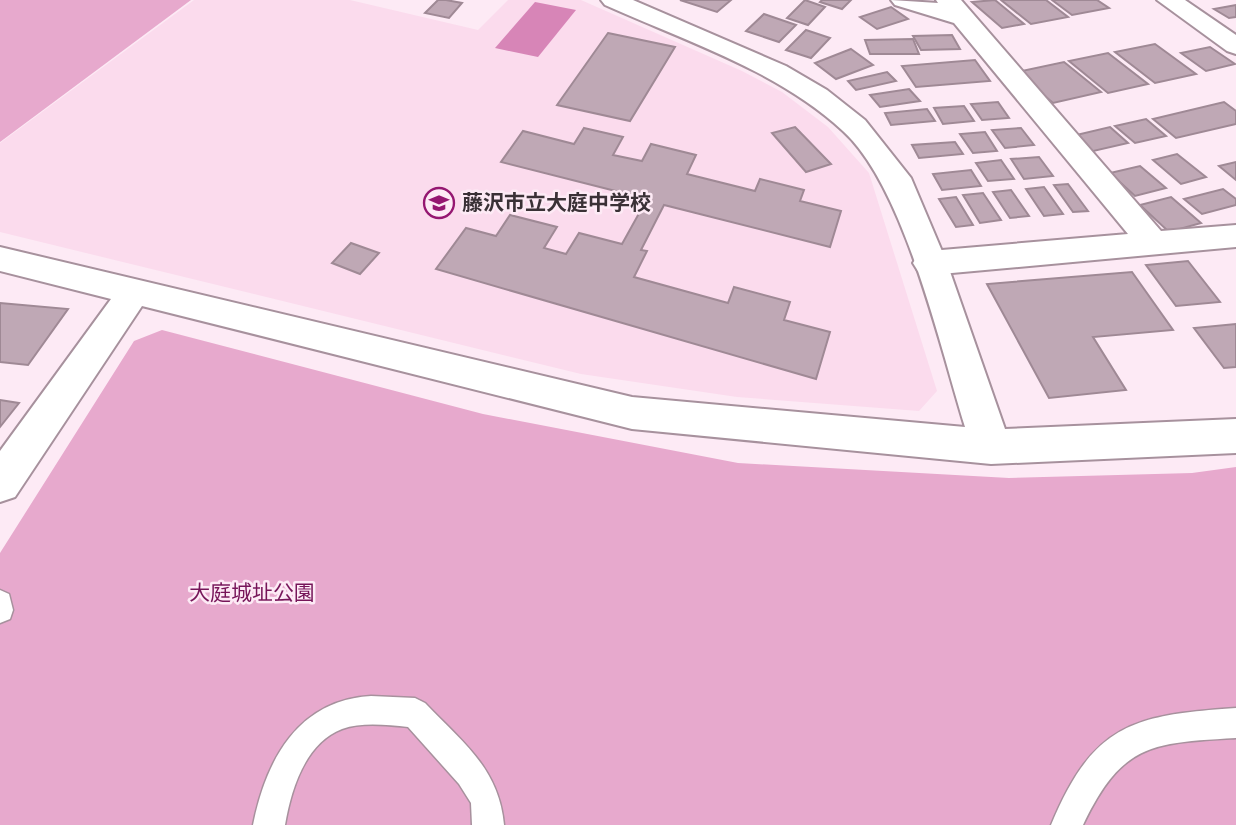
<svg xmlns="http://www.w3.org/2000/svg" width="1236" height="825" viewBox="0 0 1236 825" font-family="Signika,'Noto Sans JP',sans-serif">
<rect width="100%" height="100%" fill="#fdeaf5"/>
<path fill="#fbdbed" d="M 194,0 L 350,0 L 478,30 L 508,0 L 581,0 L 742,71 L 782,92 L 828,127 L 869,173 L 937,391 L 919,411 L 737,397 L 581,374 L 0,232 L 0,143 Z"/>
<g fill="#e7a9cd">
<path d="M 0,0 L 191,0 L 0,142 Z"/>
<path d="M 162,330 L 483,414 L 738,463 L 1009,478 L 1192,473 L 1236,467 L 1236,825 L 0,825 L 0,553 L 134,341 Z"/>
</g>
<path fill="#d785b7" d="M 535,2 L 576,10 L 538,57 L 495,48 Z"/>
<g fill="#bfa8b5" stroke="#9f8995" stroke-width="2">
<path d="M 438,0 L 446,0 L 462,3 L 449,18 L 425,13 Z"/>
<path d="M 680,0 L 731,0 L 717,12 Z"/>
<path d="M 805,0 L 825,7 L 808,25 L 787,18 Z"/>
<path d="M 822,0 L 851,0 L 842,9 L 820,2 Z"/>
<path d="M 995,0 L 1024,24 L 1002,28 L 972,2 Z"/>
<path d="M 1001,0 L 1046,0 L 1068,17 L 1031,24 Z"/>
<path d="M 1052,0 L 1097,0 L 1109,8 L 1072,15 Z"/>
<path d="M 1236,5 L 1236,17 L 1229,18 L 1214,9 Z"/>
<path d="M 891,7 L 908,19 L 877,29 L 860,17 Z"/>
<path d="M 764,14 L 796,25 L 779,42 L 746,31 Z"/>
<path d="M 806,30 L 830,38 L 811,58 L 786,50 Z"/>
<path d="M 608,33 L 675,47 L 630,121 L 557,105 Z"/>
<path d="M 952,35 L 960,49 L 921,50 L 913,36 Z"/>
<path d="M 913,39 L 919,54 L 870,54 L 865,40 Z"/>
<path d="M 1155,44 L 1196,74 L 1155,83 L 1115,52 Z"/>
<path d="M 1210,47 L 1235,64 L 1206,71 L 1181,53 Z"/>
<path d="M 851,49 L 873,65 L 836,79 L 815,63 Z"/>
<path d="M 1108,53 L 1148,84 L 1108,93 L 1069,61 Z"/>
<path d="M 975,60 L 990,81 L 916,87 L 902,66 Z"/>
<path d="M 1064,62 L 1101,92 L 1053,103 L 1017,72 Z"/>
<path d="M 887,72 L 896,81 L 856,90 L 848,81 Z"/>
<path d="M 909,89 L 920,101 L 880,107 L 870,95 Z"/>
<path d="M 998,102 L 1009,118 L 982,120 L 971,104 Z"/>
<path d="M 1224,102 L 1236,111 L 1236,124 L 1176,138 L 1153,119 Z"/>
<path d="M 964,106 L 974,121 L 943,124 L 934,108 Z"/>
<path d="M 927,109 L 935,121 L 891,125 L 885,113 Z"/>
<path d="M 1146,119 L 1166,136 L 1135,143 L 1115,126 Z"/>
<path d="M 795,127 L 831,164 L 806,172 L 772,133 Z"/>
<path d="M 1110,127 L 1128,143 L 1089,152 L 1072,136 Z"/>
<path d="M 584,128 L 623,137 L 613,155 L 642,161 L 651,144 L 696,155 L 687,174 L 755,191 L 760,179 L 804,190 L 800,201 L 841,211 L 830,247 L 664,205 L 641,250 L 647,251 L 634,277 L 728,303 L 734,287 L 790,302 L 784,320 L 830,332 L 816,379 L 436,269 L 466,228 L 496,236 L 510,215 L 557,227 L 544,248 L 566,254 L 579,233 L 622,244 L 647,199 L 501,162 L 523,131 L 574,144 Z"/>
<path d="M 1021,128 L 1034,145 L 1005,148 L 992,130 Z"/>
<path d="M 985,132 L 997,151 L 973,153 L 960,134 Z"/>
<path d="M 955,142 L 963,154 L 919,158 L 912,145 Z"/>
<path d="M 1177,154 L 1206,177 L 1181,184 L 1153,160 Z"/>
<path d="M 1039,157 L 1053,176 L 1024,179 L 1011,159 Z"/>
<path d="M 1001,160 L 1014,179 L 988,181 L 976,163 Z"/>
<path d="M 1236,162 L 1236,180 L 1219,166 Z"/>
<path d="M 1140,166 L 1166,188 L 1135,196 L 1110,173 Z"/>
<path d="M 971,170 L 981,186 L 942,190 L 933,174 Z"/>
<path d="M 1068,184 L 1088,211 L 1073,212 L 1054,185 Z"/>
<path d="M 1044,187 L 1063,214 L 1044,216 L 1026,189 Z"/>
<path d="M 1223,189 L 1236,199 L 1236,205 L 1202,214 L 1184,199 Z"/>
<path d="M 1011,190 L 1029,216 L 1010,218 L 993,192 Z"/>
<path d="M 983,193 L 1001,220 L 980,223 L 963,195 Z"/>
<path d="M 956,197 L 973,225 L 956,227 L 939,199 Z"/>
<path d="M 1171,197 L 1201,223 L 1169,232 L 1140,205 Z"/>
<path d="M 351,243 L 379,253 L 360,274 L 332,263 Z"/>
<path d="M 1188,261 L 1220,302 L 1176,306 L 1146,265 Z"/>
<path d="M 1132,272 L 1173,330 L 1093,337 L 1126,390 L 1049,398 L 987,284 Z"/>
<path d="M 0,303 L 68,309 L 28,365 L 0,362 Z"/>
<path d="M 1236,324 L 1236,367 L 1224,368 L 1194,328 Z"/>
<path d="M 0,400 L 19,403 L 0,427 Z"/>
</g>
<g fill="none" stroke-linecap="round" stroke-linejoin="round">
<g stroke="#a7919d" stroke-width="3">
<g id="lane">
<path d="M 0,590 L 9,594 L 13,610 L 10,619 L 0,623 Z"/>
<path d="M 371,696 L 415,698 L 425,703 C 462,742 499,768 504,825 L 472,825 L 471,803 L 459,784 L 408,727 C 387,725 362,722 342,729 C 305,743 291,790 285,825 L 253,825 C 266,760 298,700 371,696 Z"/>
<path d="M 1236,708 L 1236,738 C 1152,743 1122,743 1083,825 L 1051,825 C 1093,724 1133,715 1236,708 Z"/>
</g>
</g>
<g stroke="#a7919d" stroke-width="4">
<g id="street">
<path d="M 891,0 L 938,3 L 936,0 L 961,0 L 1161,231 L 1236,225 L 1236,247 L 930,275 L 918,271 L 913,263 L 918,255 L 930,251 L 1128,234 L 954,23 L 895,5 Z"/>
<path d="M 1157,0 L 1185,0 L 1236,35 L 1236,54 L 1227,51 Z"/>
</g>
</g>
<g stroke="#a7919d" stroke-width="4">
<path id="secondary" d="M 601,0 L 633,0 L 786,66 L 827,90 L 865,120 L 911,178 L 947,263 L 1005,429 L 1236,419 L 1236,453 L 991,464 L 632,429 L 142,306 L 15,497 L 0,502 L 0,451 L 111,299 L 0,271 L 0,247 L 632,397 L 965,427 C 940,347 904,186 843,131 C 777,70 685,41 605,5 Z"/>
</g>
<use href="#lane" fill="#fff" fill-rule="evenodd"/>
<use href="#street" fill="#fff" fill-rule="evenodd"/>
<use href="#secondary" fill="#fff" fill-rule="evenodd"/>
</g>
<defs>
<g id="school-ring" transform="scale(1.575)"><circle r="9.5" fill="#fdeaf5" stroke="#951771" stroke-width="1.5"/><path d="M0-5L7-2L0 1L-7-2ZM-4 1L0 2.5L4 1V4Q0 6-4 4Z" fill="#951771"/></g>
</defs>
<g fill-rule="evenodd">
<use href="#school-ring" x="439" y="203"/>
</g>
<g text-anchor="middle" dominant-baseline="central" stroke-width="5" stroke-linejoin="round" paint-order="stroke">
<g font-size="21" font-weight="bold" fill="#3a3136" stroke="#fdeaf5" text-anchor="start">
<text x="462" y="203">藤沢市立大庭中学校</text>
</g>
<g font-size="21" fill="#761559" stroke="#fdeaf5">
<text x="252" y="593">大庭城址公園</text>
</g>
</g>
</svg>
